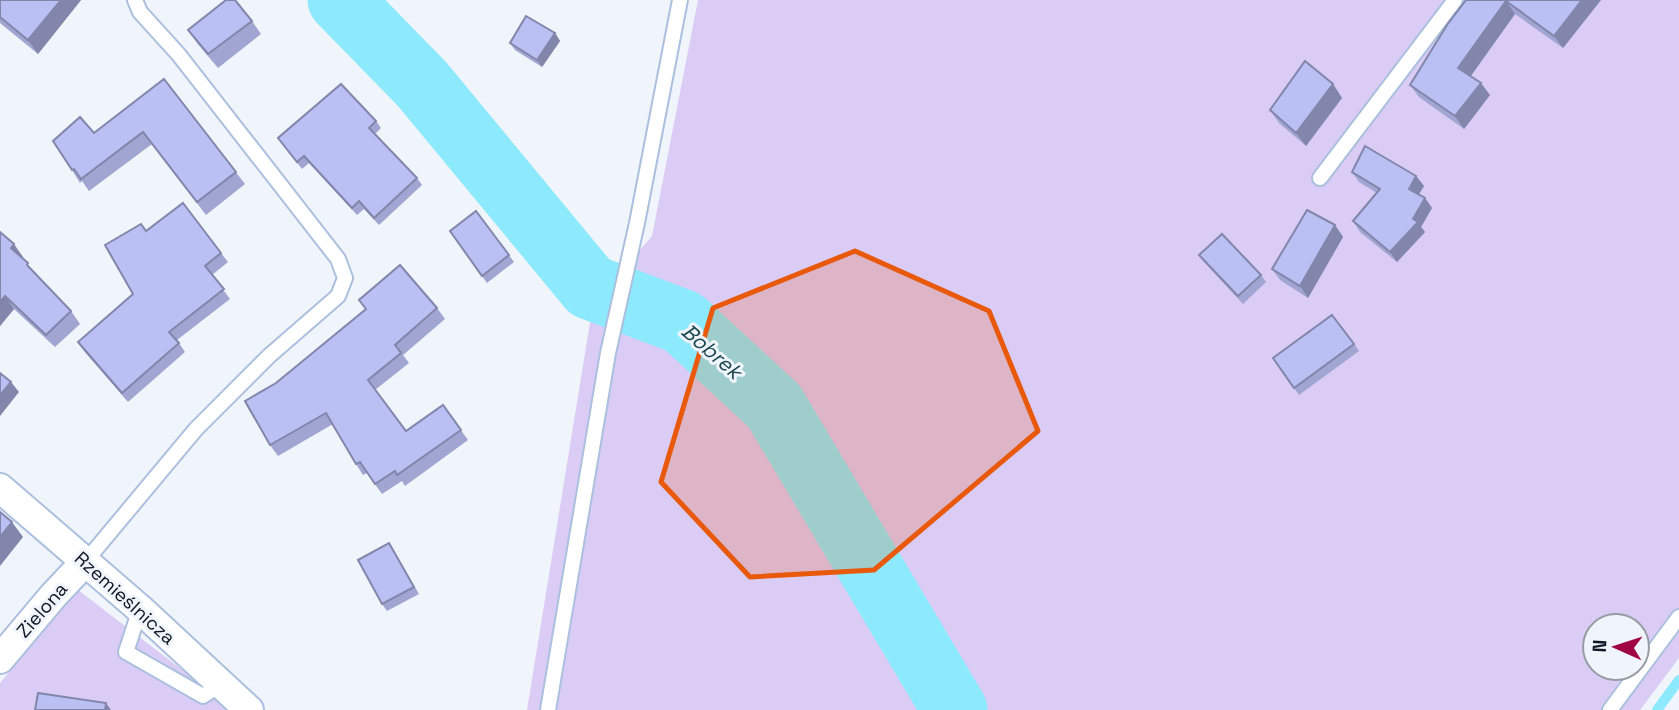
<svg xmlns="http://www.w3.org/2000/svg" width="1679" height="710" viewBox="0 0 1679 710" font-family="'Space Grotesk',sans-serif">
<rect width="100%" height="100%" fill="#f0f4fb"/>
<g fill="#dbccf6" fill-rule="evenodd">
<path d="M 698,0 L 1679,0 L 1679,658 L 1640,710 L 527,710 L 593,304 L 652,236 ZM 1595,626 L 1637,626 L 1637,668 L 1595,668 Z"/>
<path d="M 78,590 L 198,682 L 231,710 L 0,710 L 0,683 Z"/>
</g>
<g fill="none" stroke-linecap="round" stroke-linejoin="round">
<path stroke="#8deafd" stroke-width="10" d="M 1657,710 L 1679,680"/>
<path stroke="#8deafd" stroke-width="65" d="M 340,0 L 422,84 L 590,287 L 683,322 L 774,406 L 955,710"/>
<g stroke="#abc0de" stroke-width="18">
<g id="service">
<path d="M 1320,178 L 1455,0"/>
<path d="M 85,562 L 196,429 L 269,356 L 338,296 L 345,278 L 338,259 L 179,55 L 140,12 L 135,0"/>
<path d="M 140,609 L 126,652 L 203,696 L 221,684"/>
<path d="M 548,710 L 608,353 L 637,223 L 680,0"/>
<path d="M 1610,710 L 1679,617"/>
</g>
</g>
<g stroke="#abc0de" stroke-width="32">
<g id="minor">
<path d="M 0,488 L 140,609 L 249,710"/>
<path d="M 0,659 L 53,596 L 85,562"/>
</g>
</g>
<use href="#service" stroke="#fff" stroke-width="14"/>
<use href="#minor" stroke="#fff" stroke-width="28"/>
</g>
<g fill="#a0a5d2">
<path d="M 0,0 L 81,0 L 38,54 L 0,23 Z"/>
<path d="M 1466,0 L 1601,0 L 1563,48 L 1515,14 L 1471,76 L 1490,95 L 1464,129 L 1419,97 L 1410,85 Z"/>
<path d="M 252,21 L 261,34 L 218,68 L 197,43 L 188,30 Z"/>
<path d="M 555,33 L 560,41 L 542,67 L 515,50 L 510,43 Z"/>
<path d="M 164,79 L 245,184 L 206,215 L 152,144 L 89,191 L 82,181 L 80,183 L 72,170 L 94,133 Z"/>
<path d="M 1333,84 L 1342,98 L 1306,146 L 1279,123 L 1270,110 Z"/>
<path d="M 376,121 L 381,128 L 375,134 L 417,178 L 422,185 L 379,225 L 364,209 L 357,215 L 309,163 L 302,169 L 278,138 Z"/>
<path d="M 1352,172 L 1416,176 L 1424,186 L 1419,194 L 1425,198 L 1432,208 L 1421,227 L 1425,232 L 1397,262 L 1360,232 L 1353,221 L 1377,193 L 1359,182 Z"/>
<path d="M 476,211 L 514,262 L 487,283 L 450,231 Z"/>
<path d="M 1335,225 L 1343,237 L 1308,298 L 1280,280 L 1272,269 Z"/>
<path d="M 146,231 L 221,253 L 228,262 L 212,275 L 230,299 L 177,340 L 185,352 L 128,402 L 84,351 L 78,342 L 133,294 Z"/>
<path d="M 0,232 L 23,257 L 22,258 L 37,276 L 71,311 L 80,324 L 55,347 L 14,309 L 0,326 Z"/>
<path d="M 1199,255 L 1261,275 L 1266,282 L 1243,304 L 1204,262 Z"/>
<path d="M 437,308 L 445,319 L 403,355 L 409,363 L 375,390 L 406,431 L 443,405 L 468,440 L 405,486 L 402,481 L 382,494 L 367,473 L 363,475 L 356,464 L 333,424 L 278,456 L 270,445 Z"/>
<path d="M 1354,344 L 1359,351 L 1299,395 L 1273,358 Z"/>
<path d="M 389,543 L 419,594 L 387,611 L 382,604 Z"/>
</g>
<g fill="#8286ab">
<path d="M 61,0 L 81,0 L 38,54 L 28,40 Z"/>
<path d="M 1582,0 L 1601,0 L 1563,48 L 1554,36 Z"/>
<path d="M 1506,1 L 1515,14 L 1467,81 L 1458,68 Z"/>
<path d="M 555,33 L 560,41 L 542,67 L 537,60 Z"/>
<path d="M 1481,83 L 1490,95 L 1464,129 L 1455,116 Z"/>
<path d="M 1333,84 L 1342,98 L 1306,146 L 1296,133 Z"/>
<path d="M 1416,176 L 1424,186 L 1416,199 L 1409,189 Z"/>
<path d="M 1425,198 L 1432,208 L 1421,227 L 1425,232 L 1397,262 L 1390,252 L 1413,219 Z"/>
<path d="M 1335,225 L 1343,237 L 1308,298 L 1300,286 Z"/>
<path d="M 14,244 L 23,257 L 20,261 L 11,248 Z"/>
<path d="M 5,296 L 14,309 L 0,326 L 0,302 Z"/>
<path d="M 11,382 L 19,392 L 0,416 L 0,395 Z"/>
<path d="M 12,522 L 23,537 L 0,566 L 0,537 Z"/>
<path d="M 106,703 L 111,710 L 105,710 Z"/>
</g>
<g fill="#bac0f4" stroke="#8286ab" stroke-width="2">
<path d="M 0,0 L 61,0 L 28,40 L 0,17 Z"/>
<path d="M 226,0 L 235,0 L 252,21 L 208,54 L 188,30 Z"/>
<path d="M 1466,0 L 1582,0 L 1554,36 L 1506,1 L 1458,68 L 1481,83 L 1455,116 L 1410,85 L 1447,25 Z"/>
<path d="M 526,16 L 555,33 L 537,60 L 510,43 Z"/>
<path d="M 1305,61 L 1333,84 L 1296,133 L 1270,110 Z"/>
<path d="M 164,79 L 236,172 L 197,202 L 143,132 L 81,179 L 74,169 L 72,170 L 53,141 L 80,117 L 94,133 Z"/>
<path d="M 341,84 L 376,121 L 369,128 L 417,178 L 374,218 L 359,201 L 352,208 L 304,156 L 297,162 L 278,138 Z"/>
<path d="M 1365,146 L 1416,176 L 1409,189 L 1425,198 L 1413,219 L 1418,222 L 1390,252 L 1353,221 L 1380,189 L 1352,172 Z"/>
<path d="M 183,203 L 221,253 L 205,266 L 224,289 L 169,332 L 179,343 L 122,393 L 78,342 L 133,294 L 105,245 L 141,224 L 146,231 Z"/>
<path d="M 1307,210 L 1335,225 L 1300,286 L 1272,269 Z"/>
<path d="M 476,211 L 509,255 L 482,276 L 450,231 Z"/>
<path d="M 0,232 L 14,244 L 11,248 L 28,263 L 27,265 L 71,311 L 46,335 L 5,296 L 0,302 Z"/>
<path d="M 1222,234 L 1261,275 L 1238,296 L 1199,255 Z"/>
<path d="M 400,265 L 437,308 L 395,345 L 401,353 L 368,380 L 406,431 L 443,405 L 461,430 L 397,475 L 395,471 L 375,484 L 360,462 L 356,464 L 326,413 L 270,445 L 245,401 L 276,383 L 366,309 L 359,300 Z"/>
<path d="M 1332,315 L 1354,344 L 1294,388 L 1273,358 Z"/>
<path d="M 0,373 L 11,382 L 0,395 Z"/>
<path d="M 0,512 L 12,522 L 0,537 Z"/>
<path d="M 389,543 L 414,587 L 382,604 L 358,560 Z"/>
<path d="M 38,693 L 106,703 L 105,710 L 35,710 Z"/>
</g>
<path fill="#e8590c" fill-opacity="0.2" stroke="#e8590c" stroke-width="5" stroke-linejoin="round" d="M 855,251 L 989,311 L 1038,431 L 874,570 L 750,577 L 661,482 L 713,308 Z"/>
<g text-anchor="middle" dominant-baseline="central" stroke-width="6" stroke-linejoin="round" paint-order="stroke">
<g font-size="19" fill="#101722" stroke="#f0f4fb">
<text transform="translate(125 598) rotate(42)">Rzemieślnicza</text>
<text transform="translate(42 610) rotate(-49)">Zielona</text>
</g>
<g font-size="21" font-style="italic" fill="#1b464e" stroke="#f0f4fb">
<text transform="translate(712 351) rotate(41)">Bobrek</text>
</g>
</g>
<g transform="translate(1616 647) rotate(273)"><circle r="33" fill="#f0f4fb" stroke="#969ca4" stroke-width="2"/>
<path d="M0-5L12 26L0 18L-12 26Z" fill="#a10644"/>
<text y="-10" font-size="19" font-weight="bold" text-anchor="middle" fill="#101722">N</text>
</g>
</svg>
